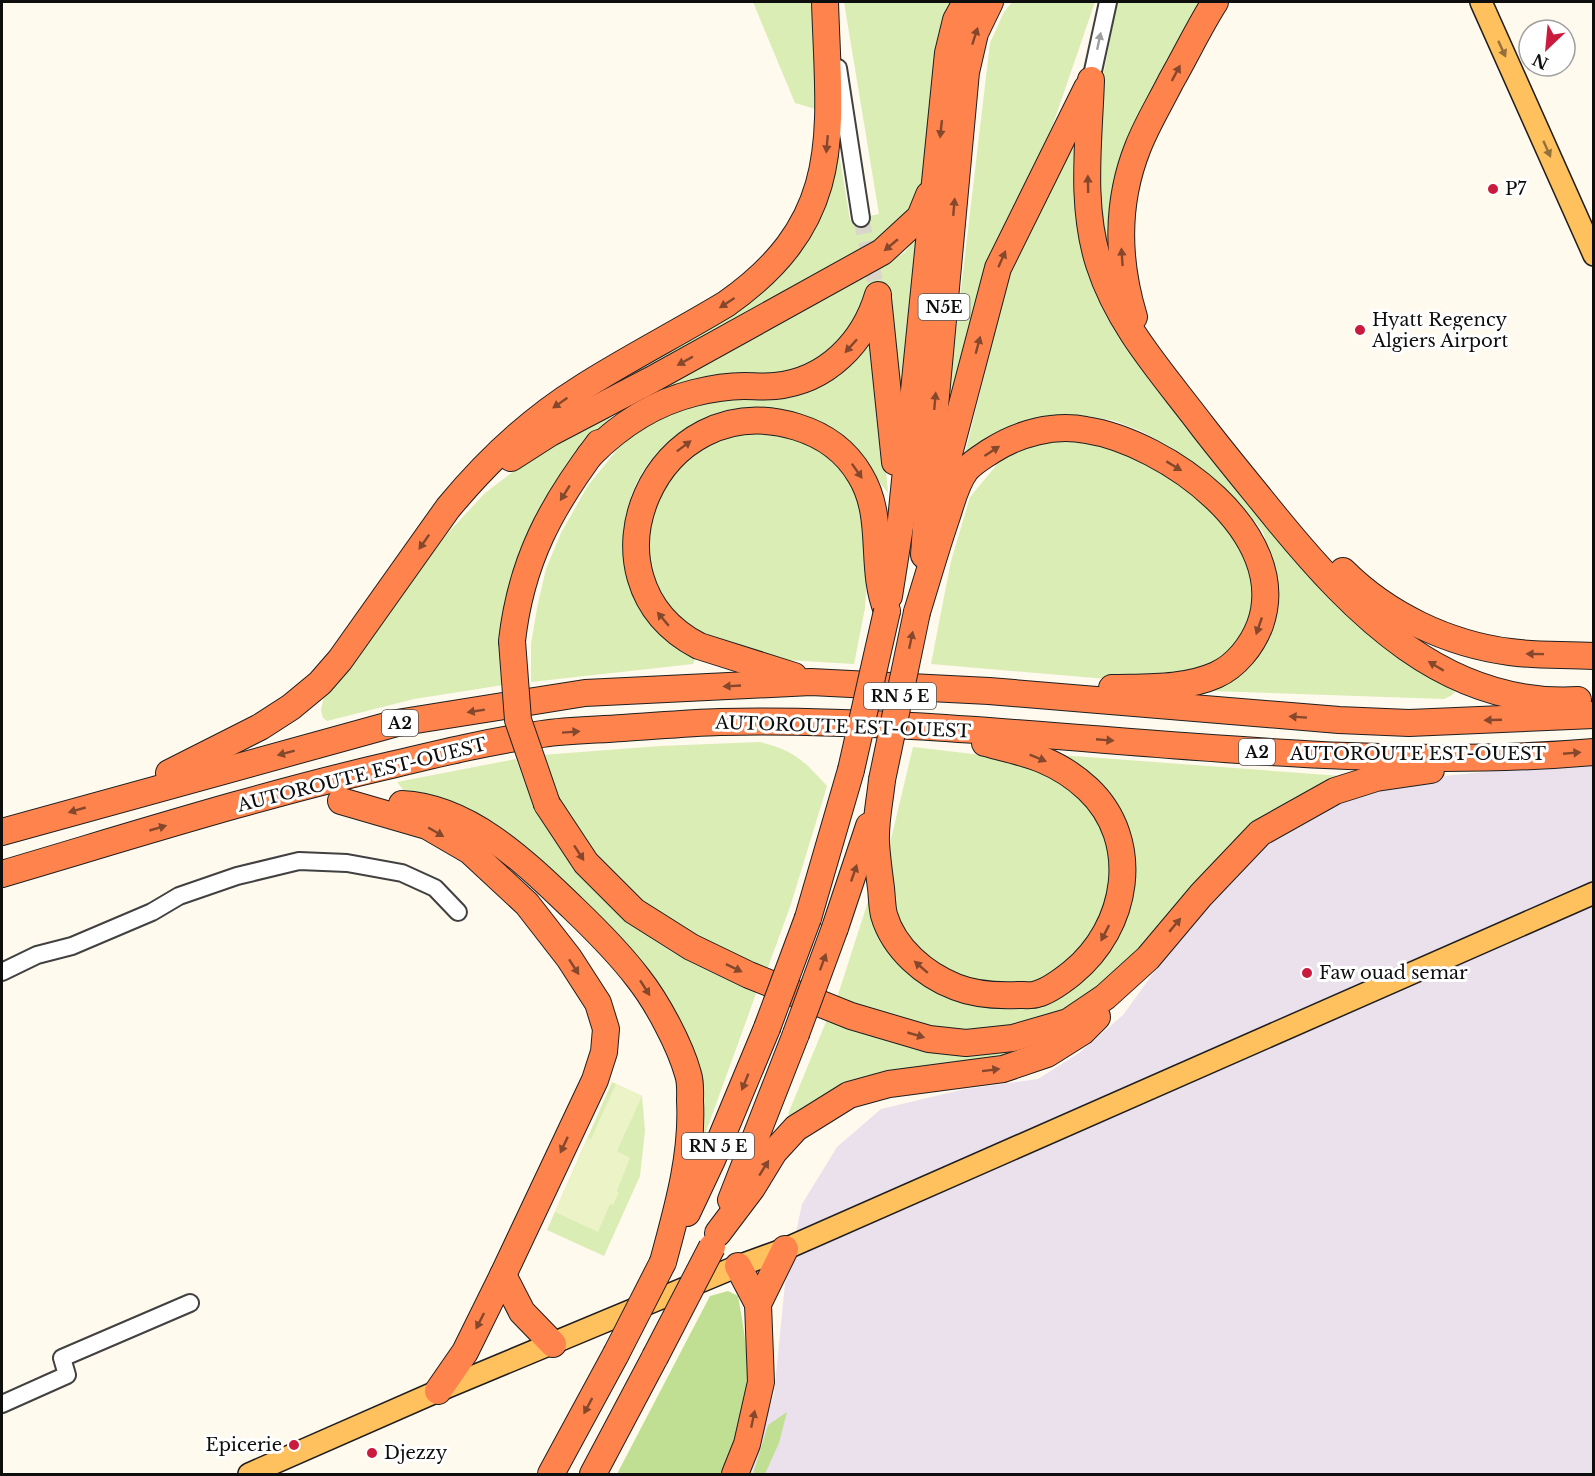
<svg xmlns="http://www.w3.org/2000/svg" width="1595" height="1476" viewBox="0 0 1595 1476" font-family="'Libre Baskerville',serif">
<rect width="100%" height="100%" fill="#fff9ee"/>
<path fill="#eae1ed" d="M 1593,761 L 1593,1474 L 747,1474 L 774,1394 L 785,1284 L 802,1204 L 837,1147 L 881,1109 L 965,1089 L 1038,1079 L 1079,1053 L 1123,1015 L 1186,928 L 1249,860 L 1292,824 L 1339,797 L 1394,781 Z"/>
<g fill="#daedb4">
<path d="M 753,2 L 819,2 L 819,110 L 795,103 Z"/>
<path d="M 844,2 L 966,2 L 939,168 L 896,230 L 828,271 L 623,378 L 624,384 L 582,408 L 583,399 L 735,306 L 831,180 L 839,153 L 850,220 L 879,214 Z"/>
<path d="M 1012,2 L 1095,2 L 1052,127 L 995,255 L 955,409 L 947,408 L 990,43 L 1004,12 Z"/>
<path d="M 1117,2 L 1209,2 L 1143,129 L 1116,278 L 1097,215 L 1100,93 Z"/>
<path d="M 1075,141 L 1073,164 L 1075,217 L 1082,245 L 1125,341 L 1442,682 L 1455,692 L 1452,695 L 1444,699 L 1212,691 L 1245,668 L 1262,651 L 1276,615 L 1277,597 L 1276,572 L 1263,532 L 1245,509 L 1219,483 L 1172,448 L 1141,431 L 1115,421 L 1088,416 L 1049,416 L 1019,425 L 960,474 L 1007,282 Z"/>
<path d="M 932,216 L 902,405 L 889,291 L 864,294 L 850,332 L 824,360 L 801,370 L 649,399 L 661,383 L 869,275 L 905,252 Z"/>
<path d="M 873,327 L 888,493 C 876,478 865,461 851,447 C 843,438 822,425 810,419 C 791,409 769,408 748,410 C 664,416 609,490 627,572 C 632,593 645,621 662,635 C 672,643 686,649 697,655 L 693,664 L 531,682 L 531,644 L 537,608 L 546,569 L 561,533 L 587,487 L 615,452 L 641,425 L 662,410 L 789,389 Z"/>
<path d="M 619,405 L 548,513 L 503,685 L 414,699 L 327,721 L 323,718 L 321,710 L 324,697 L 447,534 L 485,493 L 523,464 Z"/>
<path d="M 743,430 L 786,434 L 816,444 L 842,465 L 859,488 L 868,565 L 865,608 L 854,664 L 769,659 L 716,647 L 666,611 L 647,568 L 648,517 L 674,467 L 702,445 Z"/>
<path d="M 1081,436 L 1158,461 L 1237,529 L 1260,597 L 1234,651 L 1190,678 L 1142,682 L 931,664 L 951,561 L 970,497 L 1000,461 L 1041,441 Z"/>
<path d="M 760,742 C 795,751 803,760 827,786 L 791,904 L 767,970 L 663,921 L 603,871 L 556,796 L 542,755 L 660,746 Z"/>
<path d="M 913,747 L 1024,760 L 1061,779 L 1102,823 L 1114,887 L 1081,955 L 1036,982 L 978,987 L 914,951 L 889,908 L 886,860 Z"/>
<path d="M 1047,754 L 1355,777 L 1302,802 L 1124,969 L 1067,1011 L 1014,1025 L 961,1031 L 907,1021 L 837,998 L 872,889 L 919,979 L 1060,992 L 1133,862 Z"/>
<path d="M 516,759 C 547,847 604,914 686,960 C 708,972 733,981 757,991 L 703,1140 L 701,1107 L 613,938 L 405,792 L 397,782 Z"/>
<path d="M 828,1017 L 882,1039 L 915,1045 L 1054,1038 L 1028,1052 L 792,1118 L 788,1114 Z"/>
<path d="M 612,1082 L 642,1096 L 645,1131 L 640,1176 L 604,1256 L 547,1230 Z"/>
</g>
<g fill="#c0df92">
<path d="M 728,1291 L 738,1296 C 750,1360 756,1414 724,1474 L 617,1474 L 710,1296 Z"/>
<path d="M 787,1412 L 779,1443 L 765,1474 L 753,1474 L 768,1425 Z"/>
</g>
<path fill="#ebf3c7" d="M 616,1084 L 642,1096 L 617,1151 L 630,1158 L 617,1191 L 619,1192 L 613,1205 L 610,1204 L 598,1232 L 555,1212 L 588,1138 L 591,1139 Z"/>
<g fill="none" stroke-linecap="round" stroke-linejoin="round">
<path stroke="#dbd6cc" stroke-width="16" stroke-dasharray="16 8" stroke-linecap="butt" d="M 861,218 L 878,295"/>
<g stroke="#414141" stroke-width="20">
<g id="minor">
<path d="M 838,68 L 861,218"/>
<path d="M 1091,80 L 1108,2"/>
<path d="M 2,972 L 37,955 L 72,946 L 152,912 L 179,896 L 237,876 L 299,861 L 347,863 L 402,873 L 435,888 L 458,912"/>
<path d="M 2,1404 L 67,1375 L 62,1358 L 190,1303"/>
</g>
</g>
<g stroke="#1f1f1f" stroke-width="24">
<g id="major">
<path d="M 1481,2 L 1594,255"/>
<path d="M 249,1474 L 438,1391 L 738,1266 L 785,1249 L 1594,893"/>
</g>
</g>
<g stroke="#1f1f1f" stroke-width="28">
<g id="highway">
<path d="M 1091,80 C 1089,141 1080,205 1099,264 C 1119,327 1164,375 1203,427 C 1227,458 1252,488 1277,519 C 1354,613 1446,708 1578,700"/>
<path d="M 878,298 L 895,462"/>
<path d="M 1134,317 C 1117,261 1116,202 1138,147 C 1147,124 1160,103 1171,81 C 1186,55 1199,27 1215,2"/>
<path d="M 590,455 C 619,426 653,403 694,393 C 710,389 727,386 744,386 C 754,386 765,387 775,386 C 827,381 864,342 878,295"/>
<path d="M 511,458 L 550,433 L 651,380 L 882,252 L 920,217 L 929,195"/>
<path d="M 940,488 L 998,268 L 1087,88"/>
<path d="M 924,555 L 933,428 L 966,72 L 975,33 L 990,2"/>
<path d="M 1343,571 C 1387,615 1448,644 1510,652 C 1538,656 1566,654 1594,656"/>
<path d="M 889,596 L 901,520 L 948,53 L 956,20 L 966,2"/>
<path d="M 917,612 C 927,580 936,548 947,516 C 952,501 956,483 966,470 C 973,462 982,457 991,451 C 1019,433 1054,424 1086,430 C 1165,442 1293,533 1260,625 C 1252,646 1236,666 1216,675 C 1185,689 1146,687 1112,688"/>
<path d="M 512,641 C 521,561 551,506 599,443"/>
<path d="M 794,676 L 699,646 C 571,579 656,383 797,427 C 823,435 846,451 860,475 C 886,517 869,566 887,611"/>
<path d="M 169,773 L 260,727 L 291,707 L 320,683 L 340,660 L 448,508 C 486,462 529,421 580,389 C 627,359 678,333 726,304 C 847,219 829,132 825,2"/>
<path d="M 882,780 C 880,800 875,822 876,843 C 877,858 879,873 881,888 C 882,897 882,907 884,915 C 894,949 925,975 956,987 C 976,995 997,996 1019,995 C 1024,995 1032,996 1037,994 C 1049,991 1062,981 1072,973 C 1128,928 1143,841 1088,789 C 1056,759 1025,753 985,743"/>
<path d="M 341,801 L 427,826 L 470,851 L 527,904 L 569,958 L 598,1003 L 606,1029 L 604,1052 L 595,1080 L 503,1275 L 465,1352 L 438,1391"/>
<path d="M 402,804 C 470,807 527,864 573,908 C 596,930 619,953 638,978 C 657,1002 680,1045 688,1074 C 691,1083 690,1093 690,1101 C 693,1156 677,1210 663,1262"/>
<path d="M 547,804 L 586,863 L 634,911 L 691,947 L 749,975 L 851,1016 L 929,1039 L 966,1043 L 1013,1038 L 1068,1022 L 1105,997 L 1148,958 L 1201,895 L 1260,833 L 1335,791 L 1376,778 L 1431,770"/>
<path d="M 2,832 L 397,723 L 585,693 L 811,682 L 989,691 L 1339,720 L 1409,723 L 1594,715"/>
<path d="M 2,874 C 131,836 260,795 391,765 C 441,753 491,741 542,734 C 569,730 596,730 623,728 C 655,726 688,723 720,722 C 1012,716 1302,777 1594,752"/>
<path d="M 808,918 L 851,770"/>
<path d="M 835,928 L 869,826"/>
<path d="M 731,1200 L 796,1034"/>
<path d="M 687,1213 L 712,1160 L 767,1028"/>
<path d="M 718,1233 L 752,1188 L 774,1152 L 796,1128 L 849,1095 L 889,1084 L 1003,1069 L 1047,1054 L 1082,1032 L 1097,1017"/>
<path d="M 738,1266 L 758,1304"/>
<path d="M 503,1275 L 522,1312 L 553,1344"/>
<path d="M 551,1474 L 616,1354"/>
<path d="M 593,1474 L 655,1357"/>
<path d="M 735,1474 L 747,1444 L 761,1382 L 758,1304 L 785,1249"/>
</g>
</g>
<use href="#minor" stroke="#fff" stroke-width="16"/>
<use href="#major" stroke="#ffc05e" stroke-width="21"/>
<use href="#highway" stroke="#ff834c" stroke-width="26"/>
<g stroke="#1f1f1f" stroke-width="28" stroke-linecap="butt">
<g id="highway-bridge">
<path d="M 512,641 L 518,720 L 547,804"/>
<path d="M 851,770 L 887,611"/>
<path d="M 882,780 L 917,612"/>
<path d="M 767,1028 L 808,918"/>
<path d="M 796,1034 L 835,928"/>
<path d="M 616,1354 L 663,1262"/>
<path d="M 655,1357 L 712,1247"/>
</g>
</g>
<use href="#highway-bridge" stroke="#ff834c" stroke-width="26"/>
</g>
<defs><path id="oneway-solid" d="M-6-.8H1V-3.2L6.5 0L1 3.2V.8H-6Z" transform="scale(1.5)"/></defs>
<g fill="#86482d">
<use href="#oneway-solid" transform="translate(975 36) rotate(-72)"/>
<use href="#oneway-solid" transform="translate(1176 73) rotate(-62)"/>
<use href="#oneway-solid" transform="translate(941 129) rotate(96)"/>
<use href="#oneway-solid" transform="translate(827 144) rotate(95)"/>
<use href="#oneway-solid" transform="translate(1088 184) rotate(-91)"/>
<use href="#oneway-solid" transform="translate(954 207) rotate(-85)"/>
<use href="#oneway-solid" transform="translate(891 245) rotate(140)"/>
<use href="#oneway-solid" transform="translate(1122 257) rotate(-94)"/>
<use href="#oneway-solid" transform="translate(1002 259) rotate(-66)"/>
<use href="#oneway-solid" transform="translate(727 303) rotate(147)"/>
<use href="#oneway-solid" transform="translate(978 345) rotate(-75)"/>
<use href="#oneway-solid" transform="translate(851 346) rotate(132)"/>
<use href="#oneway-solid" transform="translate(685 361) rotate(151)"/>
<use href="#oneway-solid" transform="translate(935 401) rotate(-85)"/>
<use href="#oneway-solid" transform="translate(560 403) rotate(145)"/>
<use href="#oneway-solid" transform="translate(684 446) rotate(-37)"/>
<use href="#oneway-solid" transform="translate(992 451) rotate(-33)"/>
<use href="#oneway-solid" transform="translate(1174 466) rotate(31)"/>
<use href="#oneway-solid" transform="translate(857 471) rotate(55)"/>
<use href="#oneway-solid" transform="translate(565 493) rotate(122)"/>
<use href="#oneway-solid" transform="translate(424 542) rotate(125)"/>
<use href="#oneway-solid" transform="translate(663 619) rotate(-130)"/>
<use href="#oneway-solid" transform="translate(1259 626) rotate(109)"/>
<use href="#oneway-solid" transform="translate(911 640) rotate(-78)"/>
<use href="#oneway-solid" transform="translate(1535 654) rotate(-179)"/>
<use href="#oneway-solid" transform="translate(1436 666) rotate(-149)"/>
<use href="#oneway-solid" transform="translate(732 686) rotate(177)"/>
<use href="#oneway-solid" transform="translate(476 711) rotate(171)"/>
<use href="#oneway-solid" transform="translate(1298 717) rotate(-176)"/>
<use href="#oneway-solid" transform="translate(1493 720) rotate(178)"/>
<use href="#oneway-solid" transform="translate(571 732) rotate(-4)"/>
<use href="#oneway-solid" transform="translate(1105 740) rotate(5)"/>
<use href="#oneway-solid" transform="translate(286 753) rotate(165)"/>
<use href="#oneway-solid" transform="translate(1572 753) rotate(-5)"/>
<use href="#oneway-solid" transform="translate(1038 758) rotate(22)"/>
<use href="#oneway-solid" transform="translate(77 810) rotate(164)"/>
<use href="#oneway-solid" transform="translate(158 828) rotate(-16)"/>
<use href="#oneway-solid" transform="translate(436 832) rotate(30)"/>
<use href="#oneway-solid" transform="translate(579 853) rotate(57)"/>
<use href="#oneway-solid" transform="translate(854 873) rotate(-71)"/>
<use href="#oneway-solid" transform="translate(1175 925) rotate(-50)"/>
<use href="#oneway-solid" transform="translate(1105 933) rotate(117)"/>
<use href="#oneway-solid" transform="translate(823 962) rotate(-70)"/>
<use href="#oneway-solid" transform="translate(574 967) rotate(57)"/>
<use href="#oneway-solid" transform="translate(921 967) rotate(-139)"/>
<use href="#oneway-solid" transform="translate(734 968) rotate(26)"/>
<use href="#oneway-solid" transform="translate(645 988) rotate(57)"/>
<use href="#oneway-solid" transform="translate(916 1035) rotate(16)"/>
<use href="#oneway-solid" transform="translate(991 1070) rotate(-7)"/>
<use href="#oneway-solid" transform="translate(745 1082) rotate(112)"/>
<use href="#oneway-solid" transform="translate(564 1145) rotate(115)"/>
<use href="#oneway-solid" transform="translate(764 1168) rotate(-58)"/>
<use href="#oneway-solid" transform="translate(480 1321) rotate(117)"/>
<use href="#oneway-solid" transform="translate(588 1406) rotate(118)"/>
<use href="#oneway-solid" transform="translate(753 1419) rotate(-78)"/>
</g>
<use fill="#9f9f9f" href="#oneway-solid" transform="translate(1099 41) rotate(-78)"/>
<g fill="#93703a">
<use href="#oneway-solid" transform="translate(1502 49) rotate(65)"/>
<use href="#oneway-solid" transform="translate(1547 149) rotate(66)"/>
</g>
<g fill="#ca1a3d" stroke="#fff" stroke-width="2">
<circle cx="1493" cy="189" r="6"/>
<circle cx="1360" cy="330" r="6"/>
<circle cx="1307" cy="973" r="6"/>
<circle cx="294" cy="1445" r="6"/>
<circle cx="372" cy="1453" r="6"/>
</g>
<g text-anchor="middle" dominant-baseline="central" stroke-width="6" stroke-linejoin="round" paint-order="stroke">
<g fill="#fff" stroke="#565656" stroke-width="1.5">
<rect x="918.5" y="294" width="51" height="26" rx="4.5"/>
<rect x="864" y="683" width="72" height="26" rx="4.5"/>
<rect x="382" y="710" width="36" height="26" rx="4.5"/>
<rect x="1239" y="739" width="36" height="26" rx="4.5"/>
<rect x="682" y="1133" width="72" height="26" rx="4.5"/>
</g>
<g font-size="16" font-weight="bold" fill="#0e0e0e">
<text x="944" y="307">N5E</text>
<text x="900" y="696">RN 5 E</text>
<text x="400" y="723">A2</text>
<text x="1257" y="752">A2</text>
<text x="718" y="1146">RN 5 E</text>
</g>
<g font-size="18" fill="#0e0e0e" stroke="#fff" text-anchor="start">
<text x="1505" y="189">P7</text>
<text x="1372" y="320">Hyatt Regency<tspan x="1372" dy="21">Algiers Airport</tspan></text>
<text x="1319" y="973">Faw ouad semar</text>
<text x="282" y="1445" text-anchor="end">Epicerie</text>
<text x="384" y="1453">Djezzy</text>
</g>
<g font-size="18" fill="#0e0e0e" stroke="#fff">
<text transform="translate(843 727) rotate(2)">AUTOROUTE EST-OUEST</text>
<text x="1418" y="754">AUTOROUTE EST-OUEST</text>
<text transform="translate(362 775) rotate(-14)">AUTOROUTE EST-OUEST</text>
</g>
</g>
<rect width="1595" height="1476" fill="none" stroke="#0e0e0e" stroke-width="6"/>
<g transform="translate(1547 48) rotate(206)"><circle r="28" fill="#ffffff" stroke="#9f9f9f" stroke-width="1.5"/>
<path d="M0-4.5L10 22L0 15L-10 22Z" fill="#ca1a3d"/>
<text y="-9" font-size="16" font-weight="bold" text-anchor="middle" fill="#0e0e0e">N</text>
</g>
</svg>
